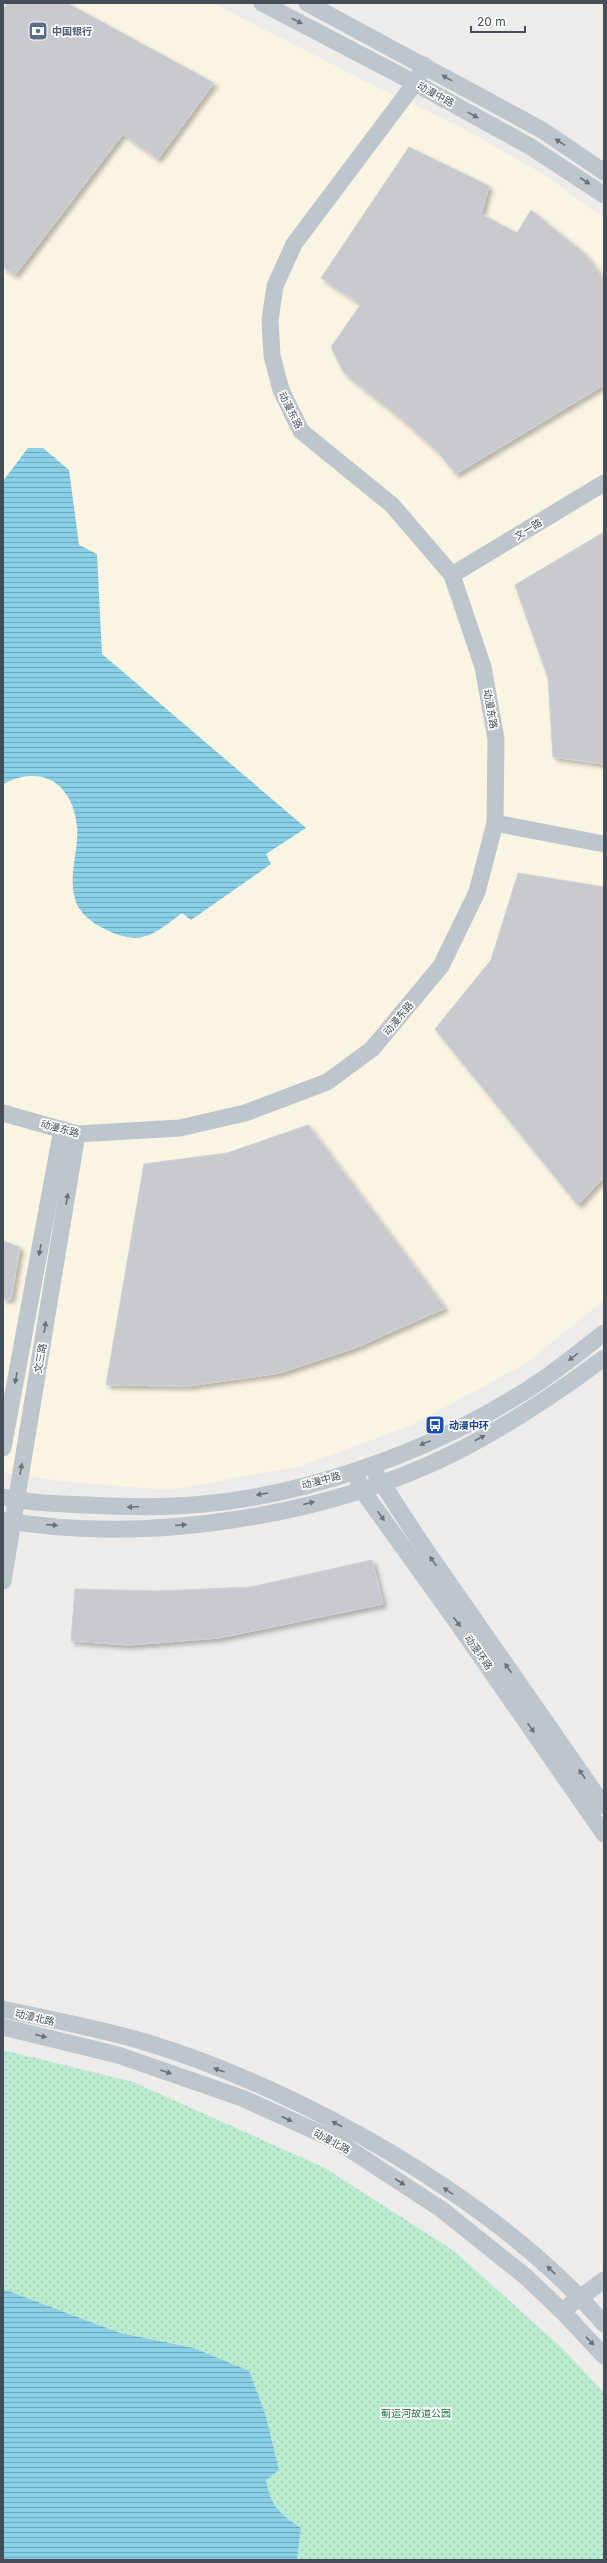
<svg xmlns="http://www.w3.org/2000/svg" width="607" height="2563" viewBox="0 0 607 2563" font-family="Inter,'Noto Sans SC',sans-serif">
<defs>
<pattern id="green-dots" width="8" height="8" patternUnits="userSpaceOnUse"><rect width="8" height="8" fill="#baebcf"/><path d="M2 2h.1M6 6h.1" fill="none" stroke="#a1cbb4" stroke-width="1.8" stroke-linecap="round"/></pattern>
<pattern id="water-rules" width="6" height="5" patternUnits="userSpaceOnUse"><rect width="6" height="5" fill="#89cfe6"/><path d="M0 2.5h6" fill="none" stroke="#72aabd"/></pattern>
<filter id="shadow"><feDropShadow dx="3.5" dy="3.5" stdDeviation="2" flood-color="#0004"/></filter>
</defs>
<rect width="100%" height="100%" fill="#eeebeb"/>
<path fill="#faf4e3" d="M 3,3 L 213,3 L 363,80 L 461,127 L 546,176 L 604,218 L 604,1300 L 525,1364 L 412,1425 L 301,1466 L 170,1490 L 58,1481 L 3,1472 Z"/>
<path fill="url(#green-dots)" d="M 3,2050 L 133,2082 L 325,2168 L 454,2251 L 563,2349 L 604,2393 L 604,2560 L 297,2560 L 301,2528 C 279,2513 271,2507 266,2480 L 279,2470 L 265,2413 L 248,2372 L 194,2348 L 120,2333 L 3,2289 Z"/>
<g fill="url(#water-rules)">
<path d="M 28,448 L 43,448 L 69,470 L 79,545 L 97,554 L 102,654 L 306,828 L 266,854 L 271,864 L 191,920 L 182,913 C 157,932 143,946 111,932 C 97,926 79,915 75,899 C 68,874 79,851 77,827 C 73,783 42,764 3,784 L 3,481 Z"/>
<path d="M 3,2289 L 120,2333 L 194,2348 L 249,2371 L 265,2413 L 279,2470 L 266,2480 C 271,2507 279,2513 301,2528 L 297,2560 L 3,2560 Z"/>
</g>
<g fill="#c8cad0" stroke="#cfd1d7" filter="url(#shadow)">
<path d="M 8,3 L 67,3 L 214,83 L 158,159 L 123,134 L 15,275 L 3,267 L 3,9 Z"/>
<path d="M 409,147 L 489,186 L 481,214 L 517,233 L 531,210 L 585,254 L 604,280 L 604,385 L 456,474 L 438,452 L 403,420 L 344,373 L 331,347 L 361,304 L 321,278 Z"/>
<path d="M 604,532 L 604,764 L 553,757 L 548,678 L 515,585 Z"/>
<path d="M 518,873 L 604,887 L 604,1177 L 578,1205 L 435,1029 L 491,960 Z"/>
<path d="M 308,1125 L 445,1308 L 355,1348 L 280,1373 L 188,1386 L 106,1385 L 144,1164 L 227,1153 Z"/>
<path d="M 3,1241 L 20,1247 L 11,1299 L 3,1299 Z"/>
<path d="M 372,1560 L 383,1604 L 219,1638 L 129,1645 L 71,1641 L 75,1589 L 158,1591 L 251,1587 Z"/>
</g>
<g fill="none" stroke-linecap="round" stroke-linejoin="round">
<g stroke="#bdc5cd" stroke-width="17">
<path d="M 262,3 L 415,83 L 531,147 L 604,195"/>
<path d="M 307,3 L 542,130 L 604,172"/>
<path d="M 452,575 L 604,483"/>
<path d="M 495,823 L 604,844"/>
<path d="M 3,1113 L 77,1134 L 180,1128 L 245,1113 L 327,1082 L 372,1049 L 441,966 L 477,892 L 495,823 L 496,739 L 483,667 L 452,575 L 392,505 L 301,431 L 281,390 L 272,356 L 270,320 L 275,286 L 294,244 L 415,83 L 424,65"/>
<path d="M 3,1448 L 62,1129"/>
<path d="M 376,1474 L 419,1540 L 604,1806"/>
<path d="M 358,1480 L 362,1490 L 459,1625 L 604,1834"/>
<path d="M 3,1497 C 30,1503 59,1504 87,1505 C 125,1507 164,1508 203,1504 C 306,1495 424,1453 512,1399 C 545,1380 574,1356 604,1333"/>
<path d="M 3,1520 C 144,1545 324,1517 452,1454 C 506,1427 556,1394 604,1358"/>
<path d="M 3,1581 L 77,1134"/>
<path d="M 3,2009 C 50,2020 99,2028 145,2042 C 301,2089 497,2200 604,2324"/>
<path d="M 3,2027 L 118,2055 L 242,2098 L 337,2141 L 441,2209 L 525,2276 L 563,2312 L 604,2356"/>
<path d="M 570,2305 L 604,2280"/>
</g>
</g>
<defs><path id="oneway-solid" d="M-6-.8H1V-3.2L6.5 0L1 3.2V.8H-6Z"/></defs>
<g fill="#69727a">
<use href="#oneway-solid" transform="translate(297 21) rotate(28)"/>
<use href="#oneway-solid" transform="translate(447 78) rotate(-151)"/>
<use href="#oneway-solid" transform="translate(473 115) rotate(29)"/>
<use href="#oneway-solid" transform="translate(560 142) rotate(-147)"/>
<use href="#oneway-solid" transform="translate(585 181) rotate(33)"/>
<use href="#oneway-solid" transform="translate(67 1199) rotate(-80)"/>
<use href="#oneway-solid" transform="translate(40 1250) rotate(100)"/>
<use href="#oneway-solid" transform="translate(45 1327) rotate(-80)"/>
<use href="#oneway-solid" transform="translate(573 1357) rotate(142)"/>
<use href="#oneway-solid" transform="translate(16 1378) rotate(100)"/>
<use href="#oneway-solid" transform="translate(480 1438) rotate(-28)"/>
<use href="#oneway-solid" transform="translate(425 1443) rotate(158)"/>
<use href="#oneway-solid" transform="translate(21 1469) rotate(-80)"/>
<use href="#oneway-solid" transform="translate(262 1494) rotate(170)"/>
<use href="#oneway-solid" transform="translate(309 1503) rotate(-14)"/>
<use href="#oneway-solid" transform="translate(133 1507) rotate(178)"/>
<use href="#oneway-solid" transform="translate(381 1516) rotate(54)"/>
<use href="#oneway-solid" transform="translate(52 1525) rotate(5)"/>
<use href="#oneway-solid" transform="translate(181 1525) rotate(-4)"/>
<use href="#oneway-solid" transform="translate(433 1561) rotate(-125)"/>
<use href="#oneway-solid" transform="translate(457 1622) rotate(54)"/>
<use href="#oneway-solid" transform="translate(508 1668) rotate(-125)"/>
<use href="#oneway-solid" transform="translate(531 1728) rotate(55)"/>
<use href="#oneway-solid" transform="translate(582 1774) rotate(-125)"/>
<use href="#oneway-solid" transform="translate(41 2036) rotate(14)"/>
<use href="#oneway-solid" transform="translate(219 2070) rotate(-160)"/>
<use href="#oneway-solid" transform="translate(166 2072) rotate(19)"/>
<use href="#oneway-solid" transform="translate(287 2119) rotate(24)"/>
<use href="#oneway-solid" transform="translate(337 2124) rotate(-152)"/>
<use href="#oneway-solid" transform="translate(400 2182) rotate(33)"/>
<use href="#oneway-solid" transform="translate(448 2191) rotate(-146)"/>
<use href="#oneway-solid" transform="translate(551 2270) rotate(-136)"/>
<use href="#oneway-solid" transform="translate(590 2341) rotate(47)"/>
</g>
<defs>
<g id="bank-square" transform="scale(1)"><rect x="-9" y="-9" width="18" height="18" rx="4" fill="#5c6f8a" stroke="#fff"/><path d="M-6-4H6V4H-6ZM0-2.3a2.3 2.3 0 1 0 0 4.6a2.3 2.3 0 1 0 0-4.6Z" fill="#fff"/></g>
<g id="bus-square" transform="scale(1)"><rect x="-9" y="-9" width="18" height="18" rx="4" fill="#1a4fb4" stroke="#fff"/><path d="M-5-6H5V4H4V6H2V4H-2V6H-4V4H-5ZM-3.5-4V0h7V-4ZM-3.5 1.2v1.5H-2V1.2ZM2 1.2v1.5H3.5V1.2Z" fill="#fff"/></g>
</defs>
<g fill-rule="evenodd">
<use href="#bank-square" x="38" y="31"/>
<use href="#bus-square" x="435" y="1425"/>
</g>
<g text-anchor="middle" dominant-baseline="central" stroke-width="3.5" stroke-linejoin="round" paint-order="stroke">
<g font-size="10" font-weight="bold" fill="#4e5e75" stroke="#fff" text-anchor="start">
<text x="52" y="31">中国银行</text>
</g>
<g font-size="10" fill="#454e57" stroke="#fff">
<text transform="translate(436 94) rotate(29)">动漫中路</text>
<text transform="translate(291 410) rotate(63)">动漫东路</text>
<text transform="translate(528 529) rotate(-31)">文一路</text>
<text transform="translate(491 709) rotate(80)">动漫东路</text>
<text transform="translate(398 1018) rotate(-50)">动漫东路</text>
<text transform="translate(60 1128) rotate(15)">动漫东路</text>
<text transform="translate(40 1358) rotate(-80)">文三路</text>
<text transform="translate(321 1480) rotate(-15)">动漫中路</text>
<text transform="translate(479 1652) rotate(55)">动漫环路</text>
<text transform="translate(35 2017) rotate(13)">动漫北路</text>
<text transform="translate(332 2141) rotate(28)">动漫北路</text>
</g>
<g font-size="10" font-weight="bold" fill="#164399" stroke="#fff" text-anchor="start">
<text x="449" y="1425">动漫中环</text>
</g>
<g font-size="10" fill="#1b734b" stroke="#fff">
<text x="416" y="2413">蓟运河故道公园</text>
</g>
</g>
<rect width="607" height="2563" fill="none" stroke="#454e57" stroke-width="8"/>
<path d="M471 26v6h54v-6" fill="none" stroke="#454e57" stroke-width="2"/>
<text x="477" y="26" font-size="12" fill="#454e57" stroke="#ffffff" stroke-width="3" paint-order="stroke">20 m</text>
</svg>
